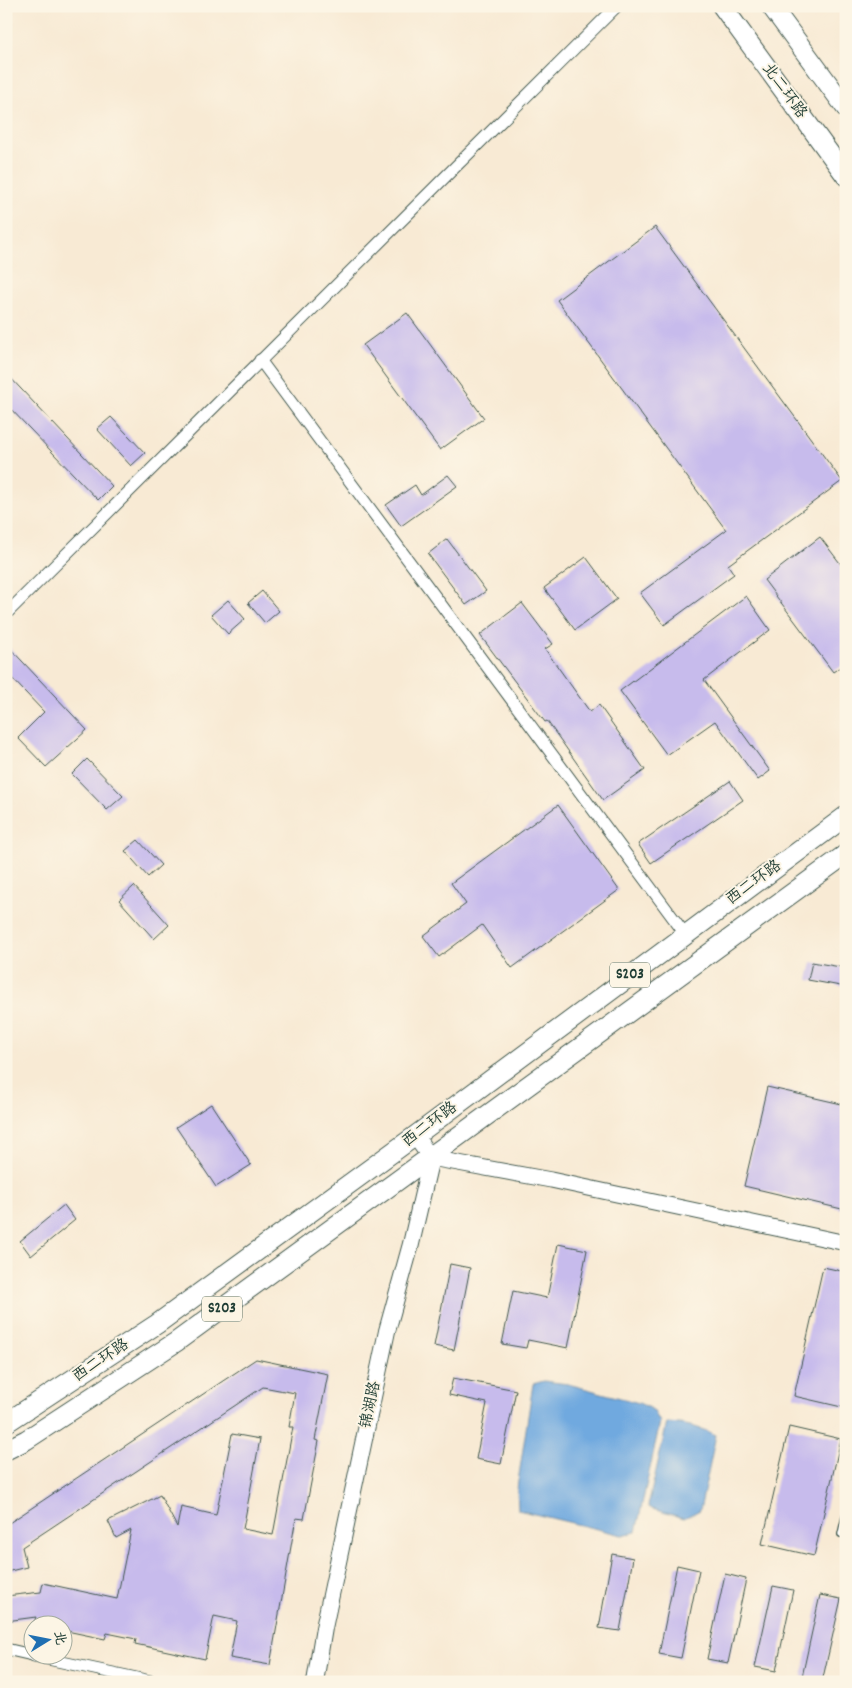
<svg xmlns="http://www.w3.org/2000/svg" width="852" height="1688" viewBox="0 0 852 1688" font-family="Dekko,'LXGW WenKai TC',sans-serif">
<rect width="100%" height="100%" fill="#fcf5e5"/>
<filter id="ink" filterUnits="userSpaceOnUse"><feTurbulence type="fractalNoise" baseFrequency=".02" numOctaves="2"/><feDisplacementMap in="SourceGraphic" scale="10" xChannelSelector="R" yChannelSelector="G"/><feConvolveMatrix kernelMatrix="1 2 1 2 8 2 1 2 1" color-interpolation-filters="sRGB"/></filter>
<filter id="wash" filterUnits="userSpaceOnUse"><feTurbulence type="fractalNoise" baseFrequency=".0096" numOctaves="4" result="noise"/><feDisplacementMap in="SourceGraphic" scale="20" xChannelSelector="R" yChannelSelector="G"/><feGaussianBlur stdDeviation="1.12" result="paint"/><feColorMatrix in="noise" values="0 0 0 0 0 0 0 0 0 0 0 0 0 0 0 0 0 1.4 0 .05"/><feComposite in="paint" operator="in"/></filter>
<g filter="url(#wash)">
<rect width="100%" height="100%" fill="#f8ead4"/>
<g fill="#70a9df" stroke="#48738a">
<path d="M 544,1381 L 568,1384 L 639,1403 L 653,1410 L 660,1422 L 636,1532 L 622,1535 L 518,1510 L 517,1488 L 533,1384 Z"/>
<path d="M 667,1423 C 685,1424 699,1427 716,1435 L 700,1510 L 684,1518 L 652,1509 L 648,1506 Z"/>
</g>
<g id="blocks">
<g fill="#c7bbec">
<path d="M 655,227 L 842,481 L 728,565 L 734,574 L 664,625 L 640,593 L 726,530 L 557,300 Z"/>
<path d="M 407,313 L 484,418 L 440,450 L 363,345 Z"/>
<path d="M 6,373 L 112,486 L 98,500 L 6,404 Z"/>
<path d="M 111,417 L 145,453 L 131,466 L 97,429 Z"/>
<path d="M 448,475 L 457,486 L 401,526 L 386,505 L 415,485 L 421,495 Z"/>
<path d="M 820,537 L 846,571 L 846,663 L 833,672 L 764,580 Z"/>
<path d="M 447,539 L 486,591 L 466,605 L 428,554 Z"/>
<path d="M 586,557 L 617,599 L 575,630 L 544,588 Z"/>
<path d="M 262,591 L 279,611 L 265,623 L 248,603 Z"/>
<path d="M 746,596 L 770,630 L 704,680 L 770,771 L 758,780 L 715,721 L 667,755 L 620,691 Z"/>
<path d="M 228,600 L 245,619 L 228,634 L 211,615 Z"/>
<path d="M 522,603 L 553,644 L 545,649 L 590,712 L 599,705 L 645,770 L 603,800 L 547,721 L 545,722 L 480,635 Z"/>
<path d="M 6,644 L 87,730 L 46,767 L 18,738 L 44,712 L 6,672 Z"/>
<path d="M 87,759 L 123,796 L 107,810 L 72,774 Z"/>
<path d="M 730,781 L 743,800 L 651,863 L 638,844 Z"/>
<path d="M 558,805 L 619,890 L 512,968 L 482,925 L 439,957 L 423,936 L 466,904 L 451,883 Z"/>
<path d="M 138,840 L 161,865 L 148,877 L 125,851 Z"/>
<path d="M 134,886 L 169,925 L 154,939 L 119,900 Z"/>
<path d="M 812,962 L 846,968 L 846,987 L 808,980 Z"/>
<path d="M 767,1087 L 846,1105 L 846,1210 L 744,1186 Z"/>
<path d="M 211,1104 L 251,1165 L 216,1187 L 176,1127 Z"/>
<path d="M 64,1205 L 75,1220 L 31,1256 L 20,1241 Z"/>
<path d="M 558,1244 L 587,1250 L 568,1348 L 528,1340 L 526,1348 L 502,1344 L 513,1291 L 547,1298 Z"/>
<path d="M 450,1264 L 470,1268 L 454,1350 L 434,1346 Z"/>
<path d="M 823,1267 L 846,1272 L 846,1408 L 794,1396 Z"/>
<path d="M 256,1359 L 328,1374 L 315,1440 L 319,1441 L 304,1519 L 296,1518 L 270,1665 L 230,1658 L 237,1621 L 214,1616 L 205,1659 L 135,1644 L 136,1639 L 107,1633 L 105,1639 L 62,1630 L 62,1626 L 45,1626 L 34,1623 L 36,1617 L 6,1621 L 6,1596 L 41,1592 L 43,1583 L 117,1599 L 131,1530 L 116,1538 L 108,1521 L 160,1495 L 177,1527 L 181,1507 L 216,1515 L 232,1434 L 260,1439 L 243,1529 L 273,1535 L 293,1427 L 289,1427 L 295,1393 L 263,1387 L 22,1547 L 27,1567 L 6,1572 L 6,1525 Z"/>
<path d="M 453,1378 L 516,1390 L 501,1464 L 476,1459 L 487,1403 L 449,1395 Z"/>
<path d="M 789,1427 L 841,1439 L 814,1556 L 762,1544 Z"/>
<path d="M 612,1554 L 633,1558 L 620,1631 L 599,1628 Z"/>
<path d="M 677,1565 L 699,1570 L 681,1658 L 659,1654 Z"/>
<path d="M 725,1574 L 746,1579 L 728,1663 L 707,1659 Z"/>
<path d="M 773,1586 L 793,1590 L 776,1671 L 755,1667 Z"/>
<path d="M 820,1595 L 841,1599 L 822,1682 L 802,1677 Z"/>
</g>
</g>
</g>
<g filter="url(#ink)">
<use href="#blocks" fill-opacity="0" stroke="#40574c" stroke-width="1"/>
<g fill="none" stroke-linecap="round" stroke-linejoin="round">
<g stroke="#40574c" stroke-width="8">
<path id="service" d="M 846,1513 L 841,1534 L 846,1535"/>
</g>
<g stroke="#40574c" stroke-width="13">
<g id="minor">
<path d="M 260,360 L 685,934"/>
<path d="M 6,614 L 617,6"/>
<path d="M 6,1649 L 32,1655"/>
<path d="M 34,1656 L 155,1682"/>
</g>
</g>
<g stroke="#40574c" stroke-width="17">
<path id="tertiary" d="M 431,1158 L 551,1180 L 846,1243"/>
</g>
<g stroke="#40574c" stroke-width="18">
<path id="secondary" d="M 315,1682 L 324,1628 L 387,1331 L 411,1244 L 431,1158 L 415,1136"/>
</g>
<g stroke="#40574c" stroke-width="21">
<g id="primary">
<path d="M 722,6 L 846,176"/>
<path d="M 771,6 L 846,108"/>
<path d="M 6,1423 L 157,1324 L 415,1136 L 846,816"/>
<path d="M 6,1450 L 26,1440 L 176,1342 L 846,854"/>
</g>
</g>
<use href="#service" stroke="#fff" stroke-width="5.5"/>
<use href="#minor" stroke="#fff" stroke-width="11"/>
<use href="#tertiary" stroke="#fff" stroke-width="15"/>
<use href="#secondary" stroke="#fff" stroke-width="16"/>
<use href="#primary" stroke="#fff" stroke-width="19"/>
</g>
</g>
<g text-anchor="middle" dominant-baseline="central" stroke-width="4" stroke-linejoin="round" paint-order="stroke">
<g fill="#fcf5e5" stroke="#617469" stroke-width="1">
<rect x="610" y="962.5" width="40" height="25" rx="4"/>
<rect x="202" y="1296.5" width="40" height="25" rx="4"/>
</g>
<g font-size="15" font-weight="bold" fill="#1f3d34">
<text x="630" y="975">S203</text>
<text x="222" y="1309">S203</text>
</g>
<g font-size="16" fill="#1f3d34" stroke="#fcf5e5">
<text transform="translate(784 91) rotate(54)">北二环路</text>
<text transform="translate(754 883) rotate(-36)">西二环路</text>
<text transform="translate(430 1125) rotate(-37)">西二环路</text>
<text transform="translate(101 1361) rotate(-34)">西二环路</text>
<text transform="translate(371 1405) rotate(-78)">锦湖路</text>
</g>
</g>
<rect width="852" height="1688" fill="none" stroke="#fcf5e5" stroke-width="25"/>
<g transform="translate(48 1640) rotate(80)"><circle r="24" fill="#fcf5e5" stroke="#a4ab9e"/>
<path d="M0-4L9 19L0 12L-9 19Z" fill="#1f6fb2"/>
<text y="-8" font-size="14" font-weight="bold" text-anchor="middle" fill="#1f3d34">北</text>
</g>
</svg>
